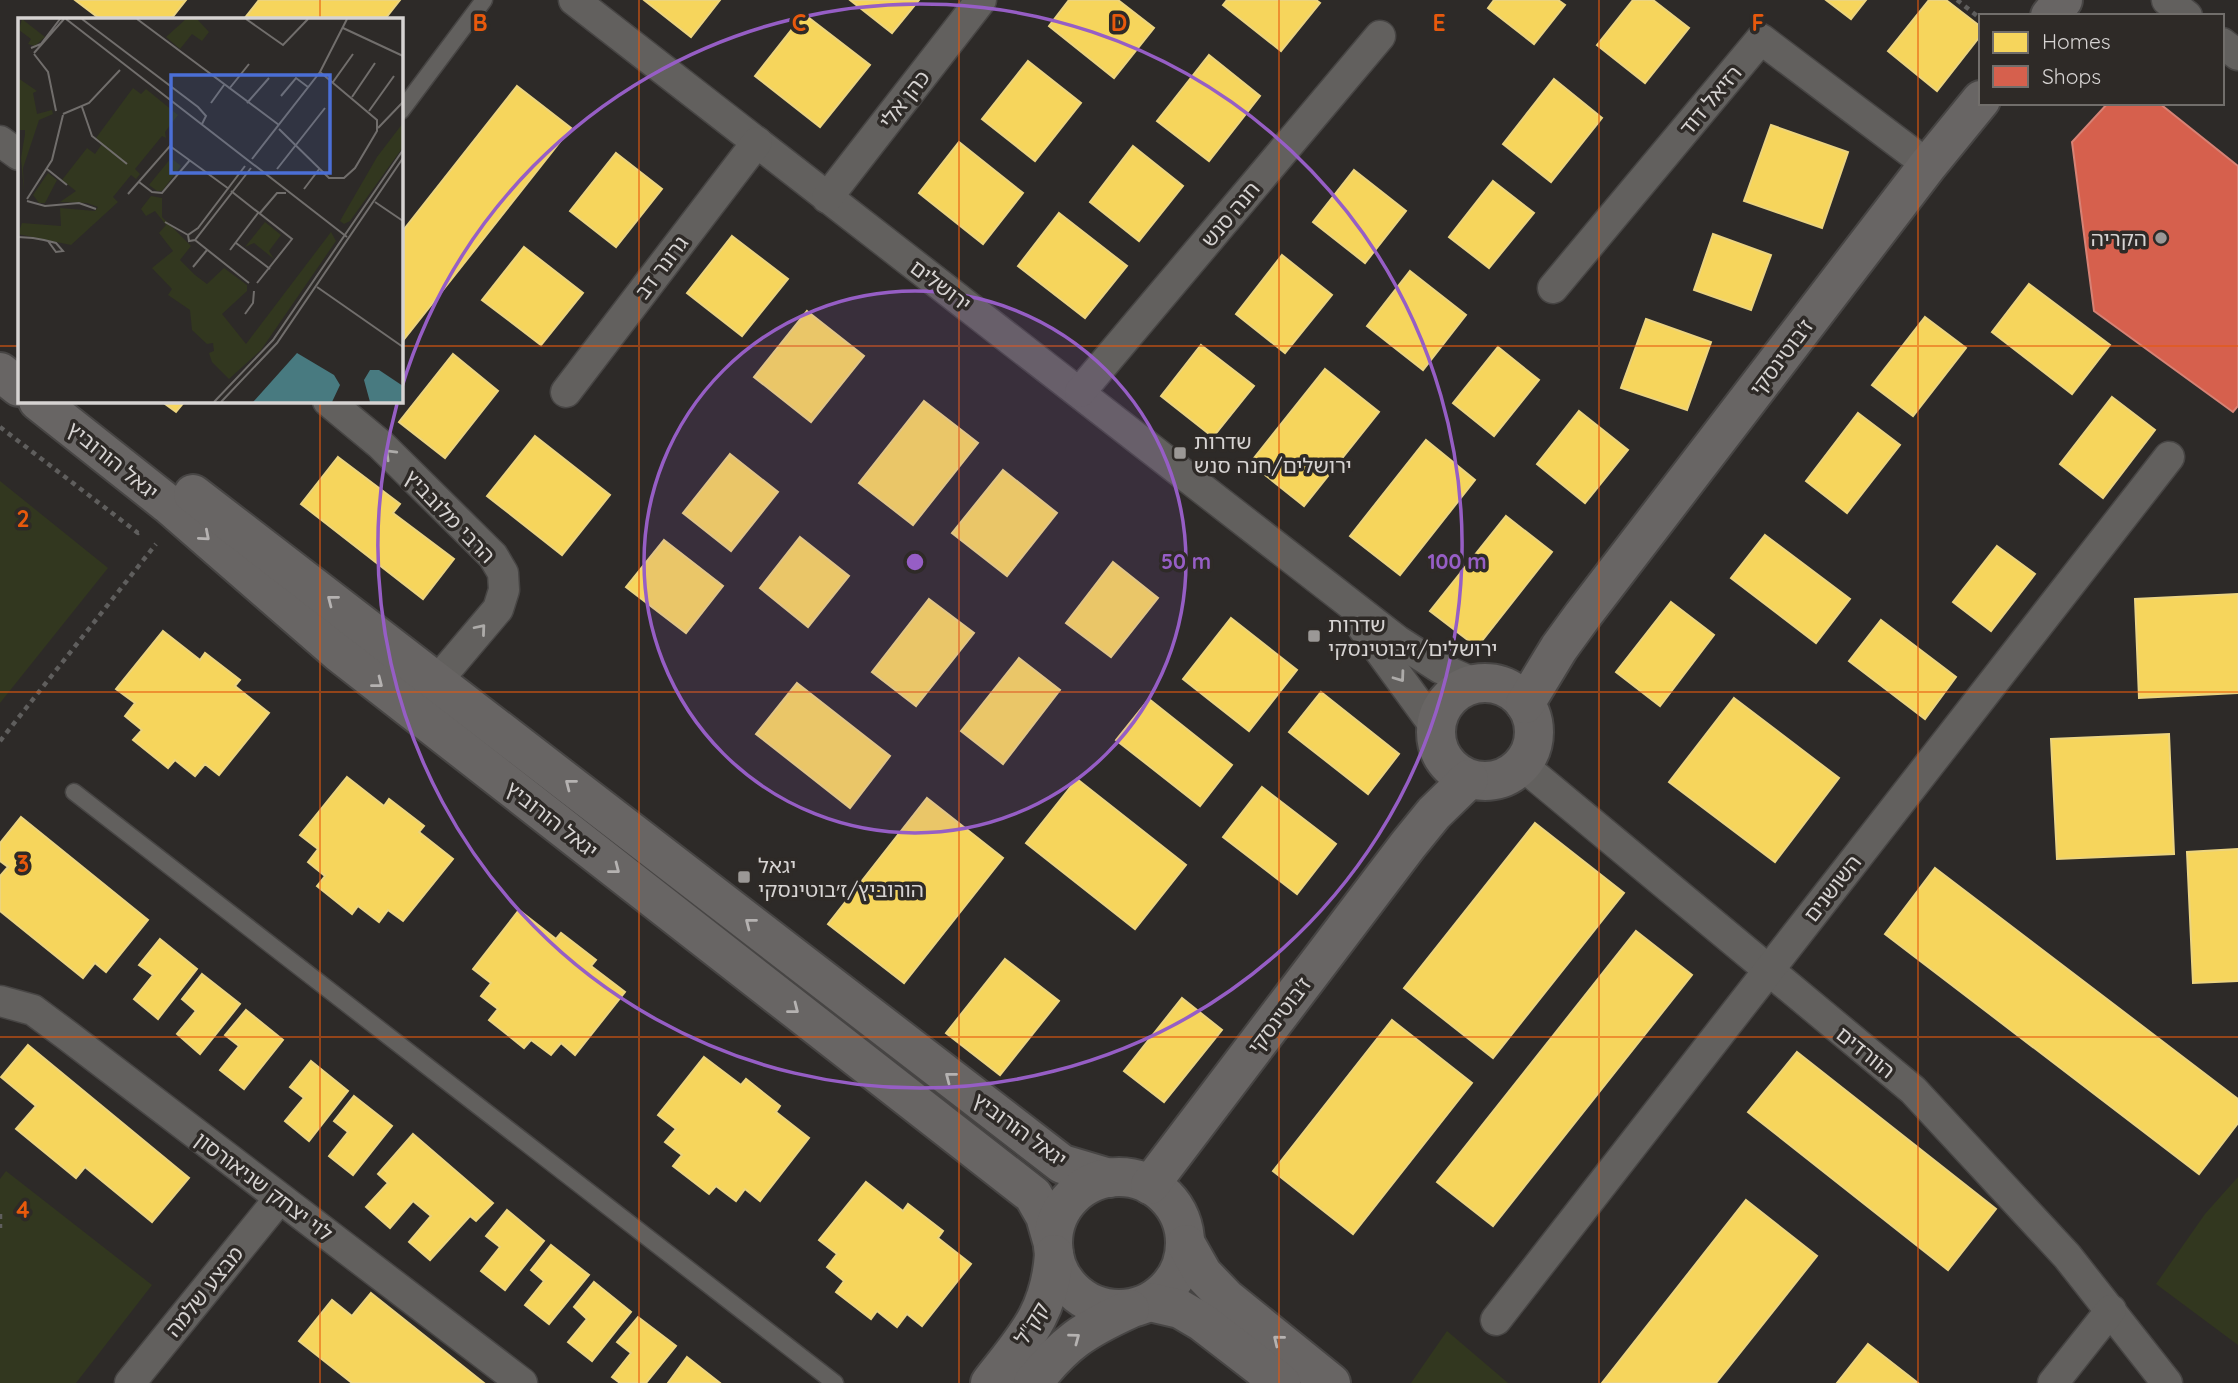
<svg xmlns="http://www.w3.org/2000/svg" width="2238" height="1383" viewBox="0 0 2238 1383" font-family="Quicksand,'Noto Sans Hebrew',sans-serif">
<rect width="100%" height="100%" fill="#2d2a28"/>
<g fill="#32371f">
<path d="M 0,481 L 108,568 L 0,703 Z"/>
<path d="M 6,1171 L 152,1285 L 76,1383 L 0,1383 L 0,1179 Z"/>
<path d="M 2238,1177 L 2238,1345 L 2156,1284 L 2205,1214 Z"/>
<path d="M 1447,1331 L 1508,1383 L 1411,1383 Z"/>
</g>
<g fill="#f6d55c" stroke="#ecd47f" stroke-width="2">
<path d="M 75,0 L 186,0 L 171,19 L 100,19 Z"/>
<path d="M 259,0 L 400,0 L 385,19 L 244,19 Z"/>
<path d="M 644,0 L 720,0 L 691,37 Z"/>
<path d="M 850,0 L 919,0 L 892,33 Z"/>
<path d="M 1069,0 L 1118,0 L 1154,28 L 1114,78 L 1049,26 Z"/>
<path d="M 1227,0 L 1316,0 L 1320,3 L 1281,51 L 1223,5 Z"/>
<path d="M 1494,0 L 1558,0 L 1565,5 L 1534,44 L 1488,8 Z"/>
<path d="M 1633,0 L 1653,0 L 1689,28 L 1645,83 L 1597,45 Z"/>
<path d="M 1826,0 L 1866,0 L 1851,19 Z"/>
<path d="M 1929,0 L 1946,0 L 1981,27 L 1981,35 L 1937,91 L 1888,51 Z"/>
<path d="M 804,14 L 870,65 L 820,127 L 755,76 Z"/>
<path d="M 1209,55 L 1260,96 L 1209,161 L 1157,121 Z"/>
<path d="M 1028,61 L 1081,103 L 1035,161 L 982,119 Z"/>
<path d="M 1554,79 L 1602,118 L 1551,182 L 1503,144 Z"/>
<path d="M 517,86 L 571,128 L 401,343 L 401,233 Z"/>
<path d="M 1771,125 L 1848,152 L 1822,228 L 1744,201 Z"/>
<path d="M 959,142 L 1023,193 L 983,244 L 919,193 Z"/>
<path d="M 1133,146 L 1183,186 L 1139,241 L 1090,202 Z"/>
<path d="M 616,153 L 662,189 L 616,247 L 570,211 Z"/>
<path d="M 1354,170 L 1406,211 L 1365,263 L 1313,222 Z"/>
<path d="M 1493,181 L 1534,213 L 1489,268 L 1449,237 Z"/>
<path d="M 1059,213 L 1127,266 L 1085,318 L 1018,266 Z"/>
<path d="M 1713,234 L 1771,255 L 1751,310 L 1694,290 Z"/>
<path d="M 732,236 L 788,279 L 742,336 L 687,293 Z"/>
<path d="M 524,247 L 583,293 L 541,345 L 482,300 Z"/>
<path d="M 1282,255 L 1332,295 L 1285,353 L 1236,314 Z"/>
<path d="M 1410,271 L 1466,315 L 1423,370 L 1367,326 Z"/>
<path d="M 2029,284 L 2110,345 L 2072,394 L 1992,332 Z"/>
<path d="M 807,311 L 864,356 L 811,422 L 754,377 Z"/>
<path d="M 1925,317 L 1966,348 L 1913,416 L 1872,385 Z"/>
<path d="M 1646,319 L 1711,342 L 1687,410 L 1621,388 Z"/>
<path d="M 1201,345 L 1254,386 L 1213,437 L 1161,396 Z"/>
<path d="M 1498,347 L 1539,380 L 1494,436 L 1453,403 Z"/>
<path d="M 453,354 L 498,391 L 445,458 L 399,422 Z"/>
<path d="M 1325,369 L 1379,412 L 1304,506 L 1250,463 Z"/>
<path d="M 2112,397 L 2155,430 L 2103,498 L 2060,464 Z"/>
<path d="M 161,401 L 185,401 L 176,412 Z"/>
<path d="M 924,401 L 978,443 L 913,525 L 859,483 Z"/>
<path d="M 1579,411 L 1628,450 L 1585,503 L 1537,464 Z"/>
<path d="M 1858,413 L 1900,445 L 1847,513 L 1806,481 Z"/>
<path d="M 535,436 L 610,495 L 562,555 L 487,496 Z"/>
<path d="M 1426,440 L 1475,480 L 1400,575 L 1350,536 Z"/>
<path d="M 730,454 L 778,492 L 731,551 L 683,513 Z"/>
<path d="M 338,457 L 400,504 L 393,513 L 454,559 L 423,599 L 301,504 Z"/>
<path d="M 1003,470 L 1057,513 L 1007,576 L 952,533 Z"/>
<path d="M 1506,516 L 1552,552 L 1477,647 L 1430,611 Z"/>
<path d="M 1765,535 L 1850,599 L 1816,643 L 1731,578 Z"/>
<path d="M 800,537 L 849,576 L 808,627 L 760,588 Z"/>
<path d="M 664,540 L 723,586 L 686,633 L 626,587 Z"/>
<path d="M 1997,546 L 2035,574 L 1991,631 L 1953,602 Z"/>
<path d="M 1113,562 L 1158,598 L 1111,657 L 1066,623 Z"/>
<path d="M 2238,594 L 2238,693 L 2139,698 L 2135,599 Z"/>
<path d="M 929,599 L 974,633 L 916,706 L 872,672 Z"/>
<path d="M 1671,602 L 1714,635 L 1660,706 L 1616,672 Z"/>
<path d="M 1231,618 L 1297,670 L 1249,731 L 1183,679 Z"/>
<path d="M 1881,620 L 1956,677 L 1925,719 L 1849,661 Z"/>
<path d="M 163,631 L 200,660 L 205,653 L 240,680 L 235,686 L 269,713 L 219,775 L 205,764 L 195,776 L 175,760 L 168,768 L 133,740 L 142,730 L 125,716 L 135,703 L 116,689 Z"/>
<path d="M 1019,658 L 1060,690 L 1003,764 L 961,731 Z"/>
<path d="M 797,683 L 890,756 L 850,808 L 756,734 Z"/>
<path d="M 1321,692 L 1399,754 L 1368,794 L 1289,732 Z"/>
<path d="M 1734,698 L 1839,778 L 1775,862 L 1669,782 Z"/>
<path d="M 1149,699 L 1232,765 L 1200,806 L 1116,740 Z"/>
<path d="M 2169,734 L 2174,854 L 2057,859 L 2051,739 Z"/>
<path d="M 347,777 L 384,806 L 389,799 L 424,826 L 419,832 L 453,859 L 403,921 L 388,910 L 379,922 L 358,906 L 352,914 L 317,886 L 325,876 L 308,862 L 318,849 L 300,835 Z"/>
<path d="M 1077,779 L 1186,865 L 1135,929 L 1026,843 Z"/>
<path d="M 1262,787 L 1336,844 L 1297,894 L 1223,837 Z"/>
<path d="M 927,798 L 1003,858 L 904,983 L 828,924 Z"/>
<path d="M 21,817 L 148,920 L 106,972 L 95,963 L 83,978 L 0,911 L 0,876 L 8,867 L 0,861 L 0,843 Z"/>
<path d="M 1535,823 L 1624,893 L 1493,1058 L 1404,988 Z"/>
<path d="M 2238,849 L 2238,981 L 2193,983 L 2187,852 Z"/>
<path d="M 1935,868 L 2238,1099 L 2238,1123 L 2199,1174 L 1885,934 Z"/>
<path d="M 519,910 L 556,939 L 561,933 L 596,960 L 591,966 L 625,992 L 575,1055 L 561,1043 L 551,1055 L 531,1040 L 524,1048 L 489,1020 L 498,1009 L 481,996 L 491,983 L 473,969 Z"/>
<path d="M 1636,931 L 1692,975 L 1493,1226 L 1437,1182 Z"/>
<path d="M 160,939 L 197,969 L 158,1019 L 134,999 L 153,975 L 139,965 Z"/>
<path d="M 1005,959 L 1059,1001 L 1000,1075 L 946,1033 Z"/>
<path d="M 202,974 L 240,1004 L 200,1054 L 177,1034 L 196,1011 L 182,999 Z"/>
<path d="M 1182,998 L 1222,1030 L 1164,1102 L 1124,1071 Z"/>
<path d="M 246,1010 L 283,1040 L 244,1089 L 220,1070 L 239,1046 L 225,1035 Z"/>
<path d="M 1392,1020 L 1472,1083 L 1353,1234 L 1273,1171 Z"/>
<path d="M 28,1045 L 189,1178 L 152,1222 L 85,1167 L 76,1178 L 16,1129 L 36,1106 L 1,1077 Z"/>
<path d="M 1797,1052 L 1996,1209 L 1948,1270 L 1748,1112 Z"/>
<path d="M 704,1057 L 741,1085 L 746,1079 L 780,1106 L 776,1112 L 809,1138 L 760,1201 L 745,1189 L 736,1201 L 716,1186 L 709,1194 L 673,1166 L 682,1155 L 665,1142 L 676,1129 L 658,1115 Z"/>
<path d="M 311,1061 L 348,1091 L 309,1141 L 285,1121 L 304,1098 L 290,1087 Z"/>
<path d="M 354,1096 L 392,1126 L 353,1175 L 329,1156 L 348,1132 L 334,1121 Z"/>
<path d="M 413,1134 L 493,1203 L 476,1221 L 470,1216 L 430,1260 L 409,1242 L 431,1216 L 413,1201 L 390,1228 L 366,1207 L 388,1183 L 378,1174 Z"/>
<path d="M 866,1182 L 903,1211 L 908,1204 L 943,1231 L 938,1238 L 971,1264 L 922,1326 L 907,1314 L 897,1327 L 877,1311 L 871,1319 L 836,1292 L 844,1281 L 827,1267 L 837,1254 L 819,1240 Z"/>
<path d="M 1746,1200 L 1817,1256 L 1716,1383 L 1602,1383 Z"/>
<path d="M 507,1210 L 544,1241 L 505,1290 L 481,1271 L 500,1247 L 486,1236 Z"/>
<path d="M 551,1245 L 589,1275 L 549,1324 L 525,1305 L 544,1281 L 531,1270 Z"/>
<path d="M 594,1282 L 631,1312 L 592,1361 L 568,1342 L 587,1319 L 574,1307 Z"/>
<path d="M 371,1293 L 484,1383 L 352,1383 L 299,1341 L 332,1300 L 352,1316 Z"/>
<path d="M 638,1317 L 676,1346 L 646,1383 L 620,1383 L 612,1377 L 631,1353 L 617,1342 Z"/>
<path d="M 1868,1344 L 1918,1383 L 1837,1383 Z"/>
<path d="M 687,1357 L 720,1383 L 668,1383 Z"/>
</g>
<path fill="#d6604d" stroke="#d68275" stroke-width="2" d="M 2108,103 L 2159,103 L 2238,166 L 2238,406 L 2233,412 L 2094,311 L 2072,142 Z"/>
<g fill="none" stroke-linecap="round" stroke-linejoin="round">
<g stroke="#474544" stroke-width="19">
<g id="lane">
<path d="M 401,111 L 484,0"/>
<path d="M 74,792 L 835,1383"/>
</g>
</g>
<g stroke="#474544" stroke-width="33">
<g id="street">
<path d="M 574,0 L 1398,641 L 1440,668 L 1476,684"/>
<path d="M 2167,0 L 2187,16"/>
<path d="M 2222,43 L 2238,55"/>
<path d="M 0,141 L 19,155"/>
<path d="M 827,198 L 981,0"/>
<path d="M 1553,288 L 1761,39 L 1928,165"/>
<path d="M 566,392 L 757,142"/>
<path d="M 1080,392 L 1380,36"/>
<path d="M 328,401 L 381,445 L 493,556 L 503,573 L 504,590 L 498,609 L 437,681"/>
<path d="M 1363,628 L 1436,728"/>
<path d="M 1522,765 L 1913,1090 L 2067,1256 L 2167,1383"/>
<path d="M 0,1001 L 33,1010 L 68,1036 L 522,1383"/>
<path d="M 1496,1320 L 2169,457"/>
<path d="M 130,1383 L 279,1199"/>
<path d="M 2053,1383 L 2111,1310"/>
</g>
</g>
<g stroke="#474544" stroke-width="42">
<g id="secondary">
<path d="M 2050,16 L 2063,0"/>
<path d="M 0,372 L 19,387"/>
<path d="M 38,401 L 168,504 L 338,652 L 1033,1195 L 1045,1216 L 1053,1244"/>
<path d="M 193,494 L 1062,1164 L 1109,1178"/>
<circle cx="1485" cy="732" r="49"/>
<path d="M 1525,704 L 1559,648 L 1583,615 L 1928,165 L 1981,100"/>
<circle cx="1119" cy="1243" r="66"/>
<path d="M 1150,1185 L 1408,845 L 1434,813 L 1469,779"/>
<path d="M 1186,1244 L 1203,1274 L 1226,1298 L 1331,1383"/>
<path d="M 1150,1302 L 1180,1309 L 1202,1322 L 1281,1383"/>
<path d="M 990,1383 C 1024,1339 1050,1314 1054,1254"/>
<path d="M 1033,1383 C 1064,1343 1084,1330 1130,1309"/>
</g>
</g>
<g stroke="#5f5e5d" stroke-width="4.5" stroke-dasharray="5 5" stroke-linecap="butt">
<path d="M 1957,0 L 1981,19"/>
<path d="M 0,427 L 138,533 L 141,532"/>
<path d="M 0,741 L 156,544"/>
<path d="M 0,1214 L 0,1228"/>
</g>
<use href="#lane" stroke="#62605e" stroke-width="16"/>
<use href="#street" stroke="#62605e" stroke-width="30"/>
<use href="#secondary" stroke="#686564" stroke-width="38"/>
</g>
<defs><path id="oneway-chevron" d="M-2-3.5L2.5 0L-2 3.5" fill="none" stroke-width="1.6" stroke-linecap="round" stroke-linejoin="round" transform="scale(1.75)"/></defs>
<g stroke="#adaba9">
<use href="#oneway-chevron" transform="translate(390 454) rotate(-135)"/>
<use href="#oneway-chevron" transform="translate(481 629) rotate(-50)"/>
<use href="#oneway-chevron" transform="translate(1400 677) rotate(54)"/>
</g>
<g stroke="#b5b2b1">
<use href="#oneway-chevron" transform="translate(205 536) rotate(41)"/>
<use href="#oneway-chevron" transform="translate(332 600) rotate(-142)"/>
<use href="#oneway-chevron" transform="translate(378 683) rotate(38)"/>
<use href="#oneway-chevron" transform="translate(570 784) rotate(-142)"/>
<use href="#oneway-chevron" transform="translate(615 869) rotate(38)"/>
<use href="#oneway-chevron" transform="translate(750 923) rotate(-142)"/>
<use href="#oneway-chevron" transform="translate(794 1009) rotate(38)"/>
<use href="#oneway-chevron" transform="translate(950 1077) rotate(-142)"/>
<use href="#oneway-chevron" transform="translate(1075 1338) rotate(-37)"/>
<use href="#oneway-chevron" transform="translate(1278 1340) rotate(-141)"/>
</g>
<path fill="none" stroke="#e8590c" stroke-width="2" stroke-opacity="0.55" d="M 320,0 L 320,19M 639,0 L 639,1383M 959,0 L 959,1383M 1279,0 L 1279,1383M 1599,0 L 1599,1383M 1918,0 L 1918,1383M 0,346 L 19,346M 401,346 L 2238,346M 320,401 L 320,1383M 0,692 L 2238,692M 0,1037 L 2238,1037"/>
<circle cx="915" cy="562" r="271" fill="#965ec5" fill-opacity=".12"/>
<g fill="none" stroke="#965ec5" stroke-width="3.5">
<circle cx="915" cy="562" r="271"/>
<path d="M401 390A542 542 0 1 1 397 404"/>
</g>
<g fill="#9b9896" stroke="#2e2a27" stroke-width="2.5">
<circle cx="2161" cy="238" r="7"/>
<rect x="1173" y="446" width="14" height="14" rx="3.5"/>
<rect x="1307" y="629" width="14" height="14" rx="3.5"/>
<rect x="737" y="870" width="14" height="14" rx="3.5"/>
</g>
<g text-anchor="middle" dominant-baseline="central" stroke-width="7" stroke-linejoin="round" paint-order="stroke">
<g font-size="21" fill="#d6d3d2" stroke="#2e2a27">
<text transform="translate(904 99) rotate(-52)">כהן אלי</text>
<text transform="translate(1710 100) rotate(-50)">רזיאל דוד</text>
<text transform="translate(1230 214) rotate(-50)">חנה סנש</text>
<text transform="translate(661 267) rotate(-53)">גרונר דב</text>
<text transform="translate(941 285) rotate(37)">ירושלים</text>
<text transform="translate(1781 357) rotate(-53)">ז'בוטינסקי</text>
<text transform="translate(113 460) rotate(39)">יגאל הורוביץ</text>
<text transform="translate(450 516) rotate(46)">הרבי מלובביץ</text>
<text transform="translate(552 819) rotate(38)">יגאל הורוביץ</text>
<text transform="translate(1832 888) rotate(-52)">השושנים</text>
<text transform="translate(1279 1015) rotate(-53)">ז'בוטינסקי</text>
<text transform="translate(1866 1052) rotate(39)">הוורדים</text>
<text transform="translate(1020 1129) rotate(36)">יגאל הורוביץ</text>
<text transform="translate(264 1186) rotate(37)">לוי יצחק שניאורסון</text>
<text transform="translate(204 1291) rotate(-51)">מבצע שלמה</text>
<text transform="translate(1031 1323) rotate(-59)">קק"ל</text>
</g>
<g font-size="21" fill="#d6d3d2" stroke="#2e2a27" text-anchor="start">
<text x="2147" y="238" text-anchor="end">הקריה</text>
<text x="1194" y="441">שדרות<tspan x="1194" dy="24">ירושלים/חנה סנש</tspan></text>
<text x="1328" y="624">שדרות<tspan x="1328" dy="24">ירושלים/ז׳בוטינסקי</tspan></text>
<text x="758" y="865">יגאל<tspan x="758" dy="24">הורוביץ/ז׳בוטינסקי</tspan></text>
</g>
</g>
<g transform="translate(18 18)">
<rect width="385" height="385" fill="#2d2a28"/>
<path d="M 4,1 L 27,19 L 17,28 L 10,26 L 13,21 L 1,12 ZM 168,1 L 179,1 L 191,14 L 184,23 L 174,16 L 162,31 L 148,19 ZM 0,60 L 19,73 L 15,75 L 19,96 L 34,92 L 35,96 L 21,102 L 5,150 L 6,174 L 3,140 L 7,116 L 7,112 L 0,112 ZM 115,70 L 123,76 L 128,71 L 160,97 L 147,114 L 148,120 L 144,118 L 117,151 L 122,156 L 118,161 L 113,157 L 95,179 L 100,184 L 53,227 L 0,216 L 4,205 L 43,208 L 42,190 L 77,193 L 80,189 L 69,185 L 42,184 L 58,173 L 44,162 L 69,130 L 77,136 L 84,126 L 78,120 ZM 385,105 L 385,129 L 332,203 L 326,206 L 322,203 L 359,139 ZM 153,140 L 163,148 L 144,173 L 139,173 L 131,167 ZM 30,155 L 39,162 L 27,185 L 21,185 L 15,177 ZM 133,178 L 144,180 L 144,199 L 173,228 L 162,242 L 177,257 L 189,266 L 206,250 L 229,267 L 229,273 L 204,296 L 228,326 L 313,214 L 318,223 L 243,332 L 211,361 L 194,344 L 191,335 L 196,333 L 195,325 L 189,326 L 174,312 L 172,292 L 150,277 L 154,271 L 134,250 L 155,233 L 141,215 L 148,207 L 137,193 L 128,198 L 123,191 ZM 247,204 L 263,217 L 251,233 L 256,241 L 236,225 L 227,229 Z" fill="#32371f"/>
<path d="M 279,335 L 316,357 L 322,367 L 314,384 L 235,384 ZM 352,352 L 361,352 L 385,368 L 385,384 L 352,384 L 346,362 Z" fill="#487a80"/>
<path fill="none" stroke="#716e6c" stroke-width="2" d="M 48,1 L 329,219M 64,1 L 180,89 L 188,98 L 184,106M 119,1 L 261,107M 228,1 L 265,27 L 290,1M 325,10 L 385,38M 13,30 L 23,26 L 42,1M 16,35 L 46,1M 16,36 L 30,54 L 38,93M 315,64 L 335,36M 211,71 L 231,46M 263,78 L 278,60 L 290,69M 334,79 L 357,45M 193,85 L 206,67M 229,85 L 251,60M 64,89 L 74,118 L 109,146M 351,93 L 376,58M 45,96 L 71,85 L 102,52M 360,110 L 385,84M 261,111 L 311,160 L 326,160 L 337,150 L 359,113 L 359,102 L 302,54M 234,141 L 302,54 L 329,1M 227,148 L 180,210 L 170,217 L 171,223 L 177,222 L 233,150M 29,151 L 49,167M 259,151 L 307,90M 121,164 L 134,174 L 144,175 L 172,142M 286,171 L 302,150M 213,173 L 274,221 L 239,265M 110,176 L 152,128 L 211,171M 9,181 L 34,142 L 45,97M 9,183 L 27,188 L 61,185 L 78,191M 357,184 L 385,203M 242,195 L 259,175 L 268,175M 147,204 L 170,217M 0,219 L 15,220 L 26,222 L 38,225 L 45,233 L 38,234 L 30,223M 177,222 L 231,265M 218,225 L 252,251M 212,232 L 240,195M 175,249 L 189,232M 299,269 L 385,329M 227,296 L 235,285 L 236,273M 196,384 L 255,322 L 385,132M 203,384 L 259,325 L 385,140"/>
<path fill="#4b6fd6" fill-opacity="0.15" stroke="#4b6fd6" stroke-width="3.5" d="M 153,57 L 312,57 L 312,155 L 153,155 Z"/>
<rect width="385" height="385" fill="none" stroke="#d6d3d2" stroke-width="3.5"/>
</g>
<g font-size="23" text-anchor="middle" font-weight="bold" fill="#e8590c" stroke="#2e2a27" stroke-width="7" stroke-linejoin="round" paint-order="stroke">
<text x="480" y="31">B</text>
<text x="799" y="31">C</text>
<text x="1119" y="31">D</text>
<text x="1439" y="31">E</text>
<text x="1758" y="31">F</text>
<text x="23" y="527">2</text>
<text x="23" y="872">3</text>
<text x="23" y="1218">4</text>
</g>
<circle cx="915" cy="562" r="10" fill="#965ec5" stroke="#2e2a27" stroke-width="3.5"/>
<g font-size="21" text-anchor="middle" font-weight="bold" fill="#965ec5" stroke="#2e2a27" stroke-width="7" stroke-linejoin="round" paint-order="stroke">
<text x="1186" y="569">50 m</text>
<text x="1457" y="569">100 m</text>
</g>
<rect x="1979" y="14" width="245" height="91" fill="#2e2a27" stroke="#716e6b" stroke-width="2"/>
<rect x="1993" y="32" width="35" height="21" fill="#f6d55c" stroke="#716e6b" stroke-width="2"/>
<text x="2042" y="49" font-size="21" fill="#d6d3d2">Homes</text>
<rect x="1993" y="66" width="35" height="21" fill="#d6604d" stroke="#716e6b" stroke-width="2"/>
<text x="2042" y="84" font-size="21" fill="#d6d3d2">Shops</text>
</svg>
